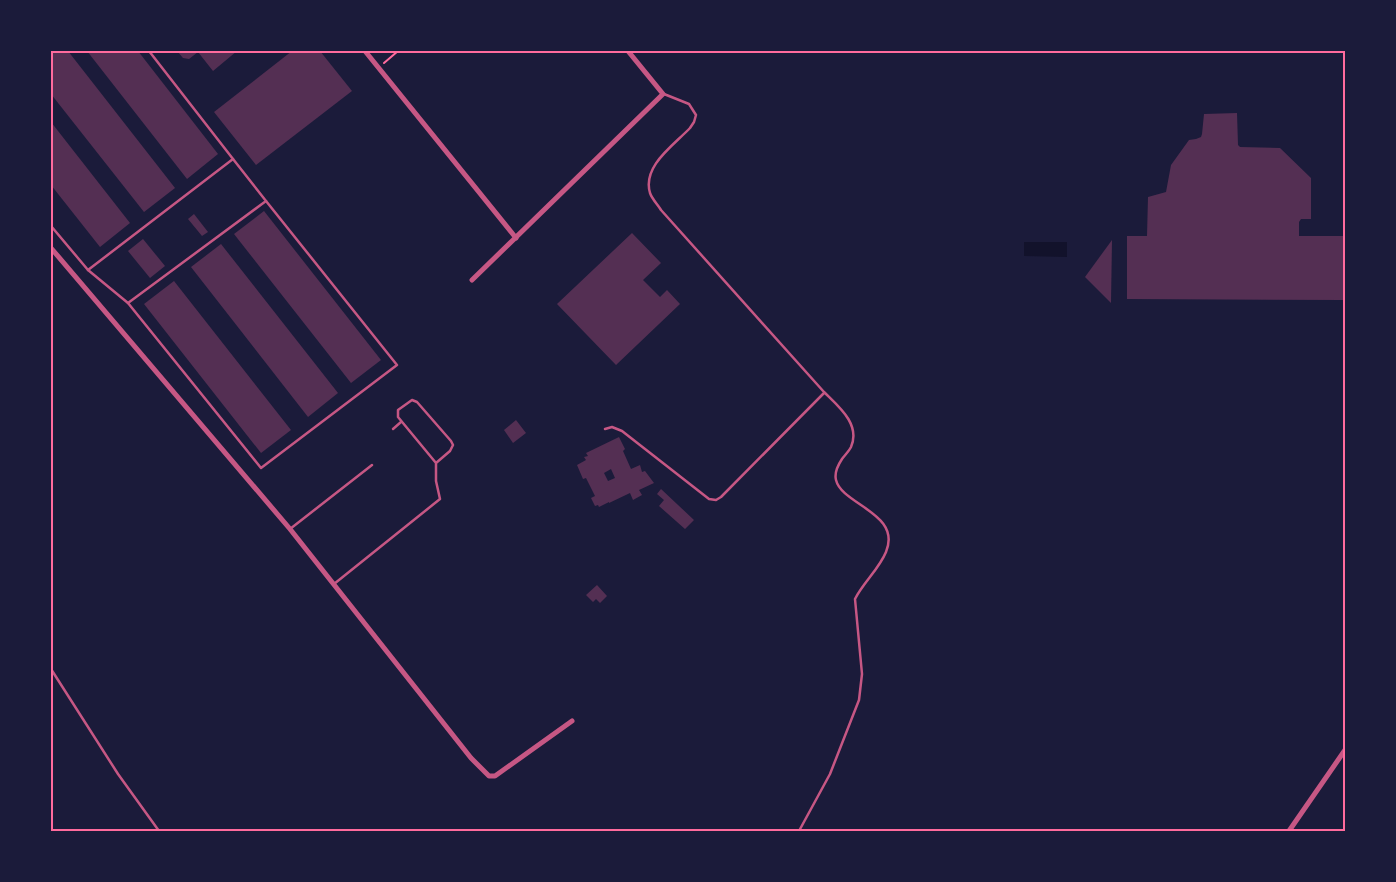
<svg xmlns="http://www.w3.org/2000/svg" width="1396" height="882" viewBox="0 0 1396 882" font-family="'Public Sans',sans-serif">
<rect width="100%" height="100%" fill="#1b1b3a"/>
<path fill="#12122b" d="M 1024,242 L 1067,242 L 1067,257 L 1024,256 Z"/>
<g fill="#542f53" fill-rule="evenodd">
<path d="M 51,51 L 68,51 L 175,188 L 144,212 L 51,94 Z"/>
<path d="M 87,51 L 138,51 L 218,154 L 187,179 Z"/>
<path d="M 177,51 L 237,51 L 213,71 L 198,52 L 189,59 L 183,58 Z"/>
<path d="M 292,51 L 320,51 L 352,91 L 256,165 L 214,112 Z"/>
<path d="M 1237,113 L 1238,145 L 1240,147 L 1280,148 L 1311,178 L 1311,219 L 1301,219 L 1299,222 L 1299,236 L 1345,236 L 1345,300 L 1127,299 L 1127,236 L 1147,236 L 1148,197 L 1166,192 L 1171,165 L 1189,140 L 1196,139 L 1201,137 L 1202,134 L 1204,114 Z"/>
<path d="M 51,122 L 130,223 L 100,247 L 51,185 Z"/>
<path d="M 264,211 L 381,360 L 351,383 L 234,234 Z"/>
<path d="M 194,214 L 208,232 L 202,236 L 188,219 Z"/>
<path d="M 632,233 L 661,263 L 643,280 L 660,297 L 667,290 L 680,304 L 616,365 L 557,304 Z"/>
<path d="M 143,239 L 165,266 L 150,278 L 128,251 Z"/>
<path d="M 1112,240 L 1111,303 L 1085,277 Z"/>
<path d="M 221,244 L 338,393 L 308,417 L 191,267 Z"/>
<path d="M 174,281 L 291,430 L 261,453 L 144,304 Z"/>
<path d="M 516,420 L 526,433 L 513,443 L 504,430 Z"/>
<path d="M 619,437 L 625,449 L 623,451 L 631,469 L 640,465 L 642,472 L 645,471 L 654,483 L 639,490 L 642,495 L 633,500 L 630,493 L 609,503 L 609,502 L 599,507 L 598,505 L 595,506 L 591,498 L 595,496 L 586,478 L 583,479 L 577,465 L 586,460 L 584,457 L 588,456 L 586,453 ZM 611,469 L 615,478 L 608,481 L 604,473 Z"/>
<path d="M 661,489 L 694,520 L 685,529 L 659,506 L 664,500 L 657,494 Z"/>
<path d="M 597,585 L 607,596 L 600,603 L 596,599 L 593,602 L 586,595 Z"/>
</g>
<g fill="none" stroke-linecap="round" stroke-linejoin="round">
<path stroke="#ff6b9d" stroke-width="2" d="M 384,63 L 398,51"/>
<g stroke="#c65784" stroke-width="2.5">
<path d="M 664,94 L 689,104 L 696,115 L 694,122 L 690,128 C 674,145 642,166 650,193 C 652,199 658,205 661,210 L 824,392 C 838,406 861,424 851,447 C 849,451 845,455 842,459 C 838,465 834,472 836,480 C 842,505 902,513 886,552 C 879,569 863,583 855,599 L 862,674 L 859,700 L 830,774 L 799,831"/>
<path d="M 51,226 L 88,270 L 233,159 L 149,51"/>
<path d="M 88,270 L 128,303 L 266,201 L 233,159"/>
<path d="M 128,303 L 261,468 L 397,365 L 266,201"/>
<path d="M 393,429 L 401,422"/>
<path d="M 605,429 L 612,427 L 622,431 L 709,499 L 716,500 L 721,497 L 824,393"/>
<path d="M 290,529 L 372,465"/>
<path d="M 334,584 L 440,499 L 436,481 L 436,463 L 450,451 L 453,445 L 451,441 L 417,402 L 412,400 L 398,410 L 398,417 L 436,463"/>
<path d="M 51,669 L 118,774 L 159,831"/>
</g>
<g stroke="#c65784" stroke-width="5">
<path d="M 365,51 L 516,238"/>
<path d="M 51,248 L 290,529 L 471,758 L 489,776 L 495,776 L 572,721"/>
<path d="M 472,280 L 663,94 L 628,51"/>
<path d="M 1289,831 L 1345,750"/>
</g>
</g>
<rect width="1396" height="882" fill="none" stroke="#1b1b3a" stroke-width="105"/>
<rect x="52" y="52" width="1292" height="778" fill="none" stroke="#ff6b9d" stroke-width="2"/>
</svg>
